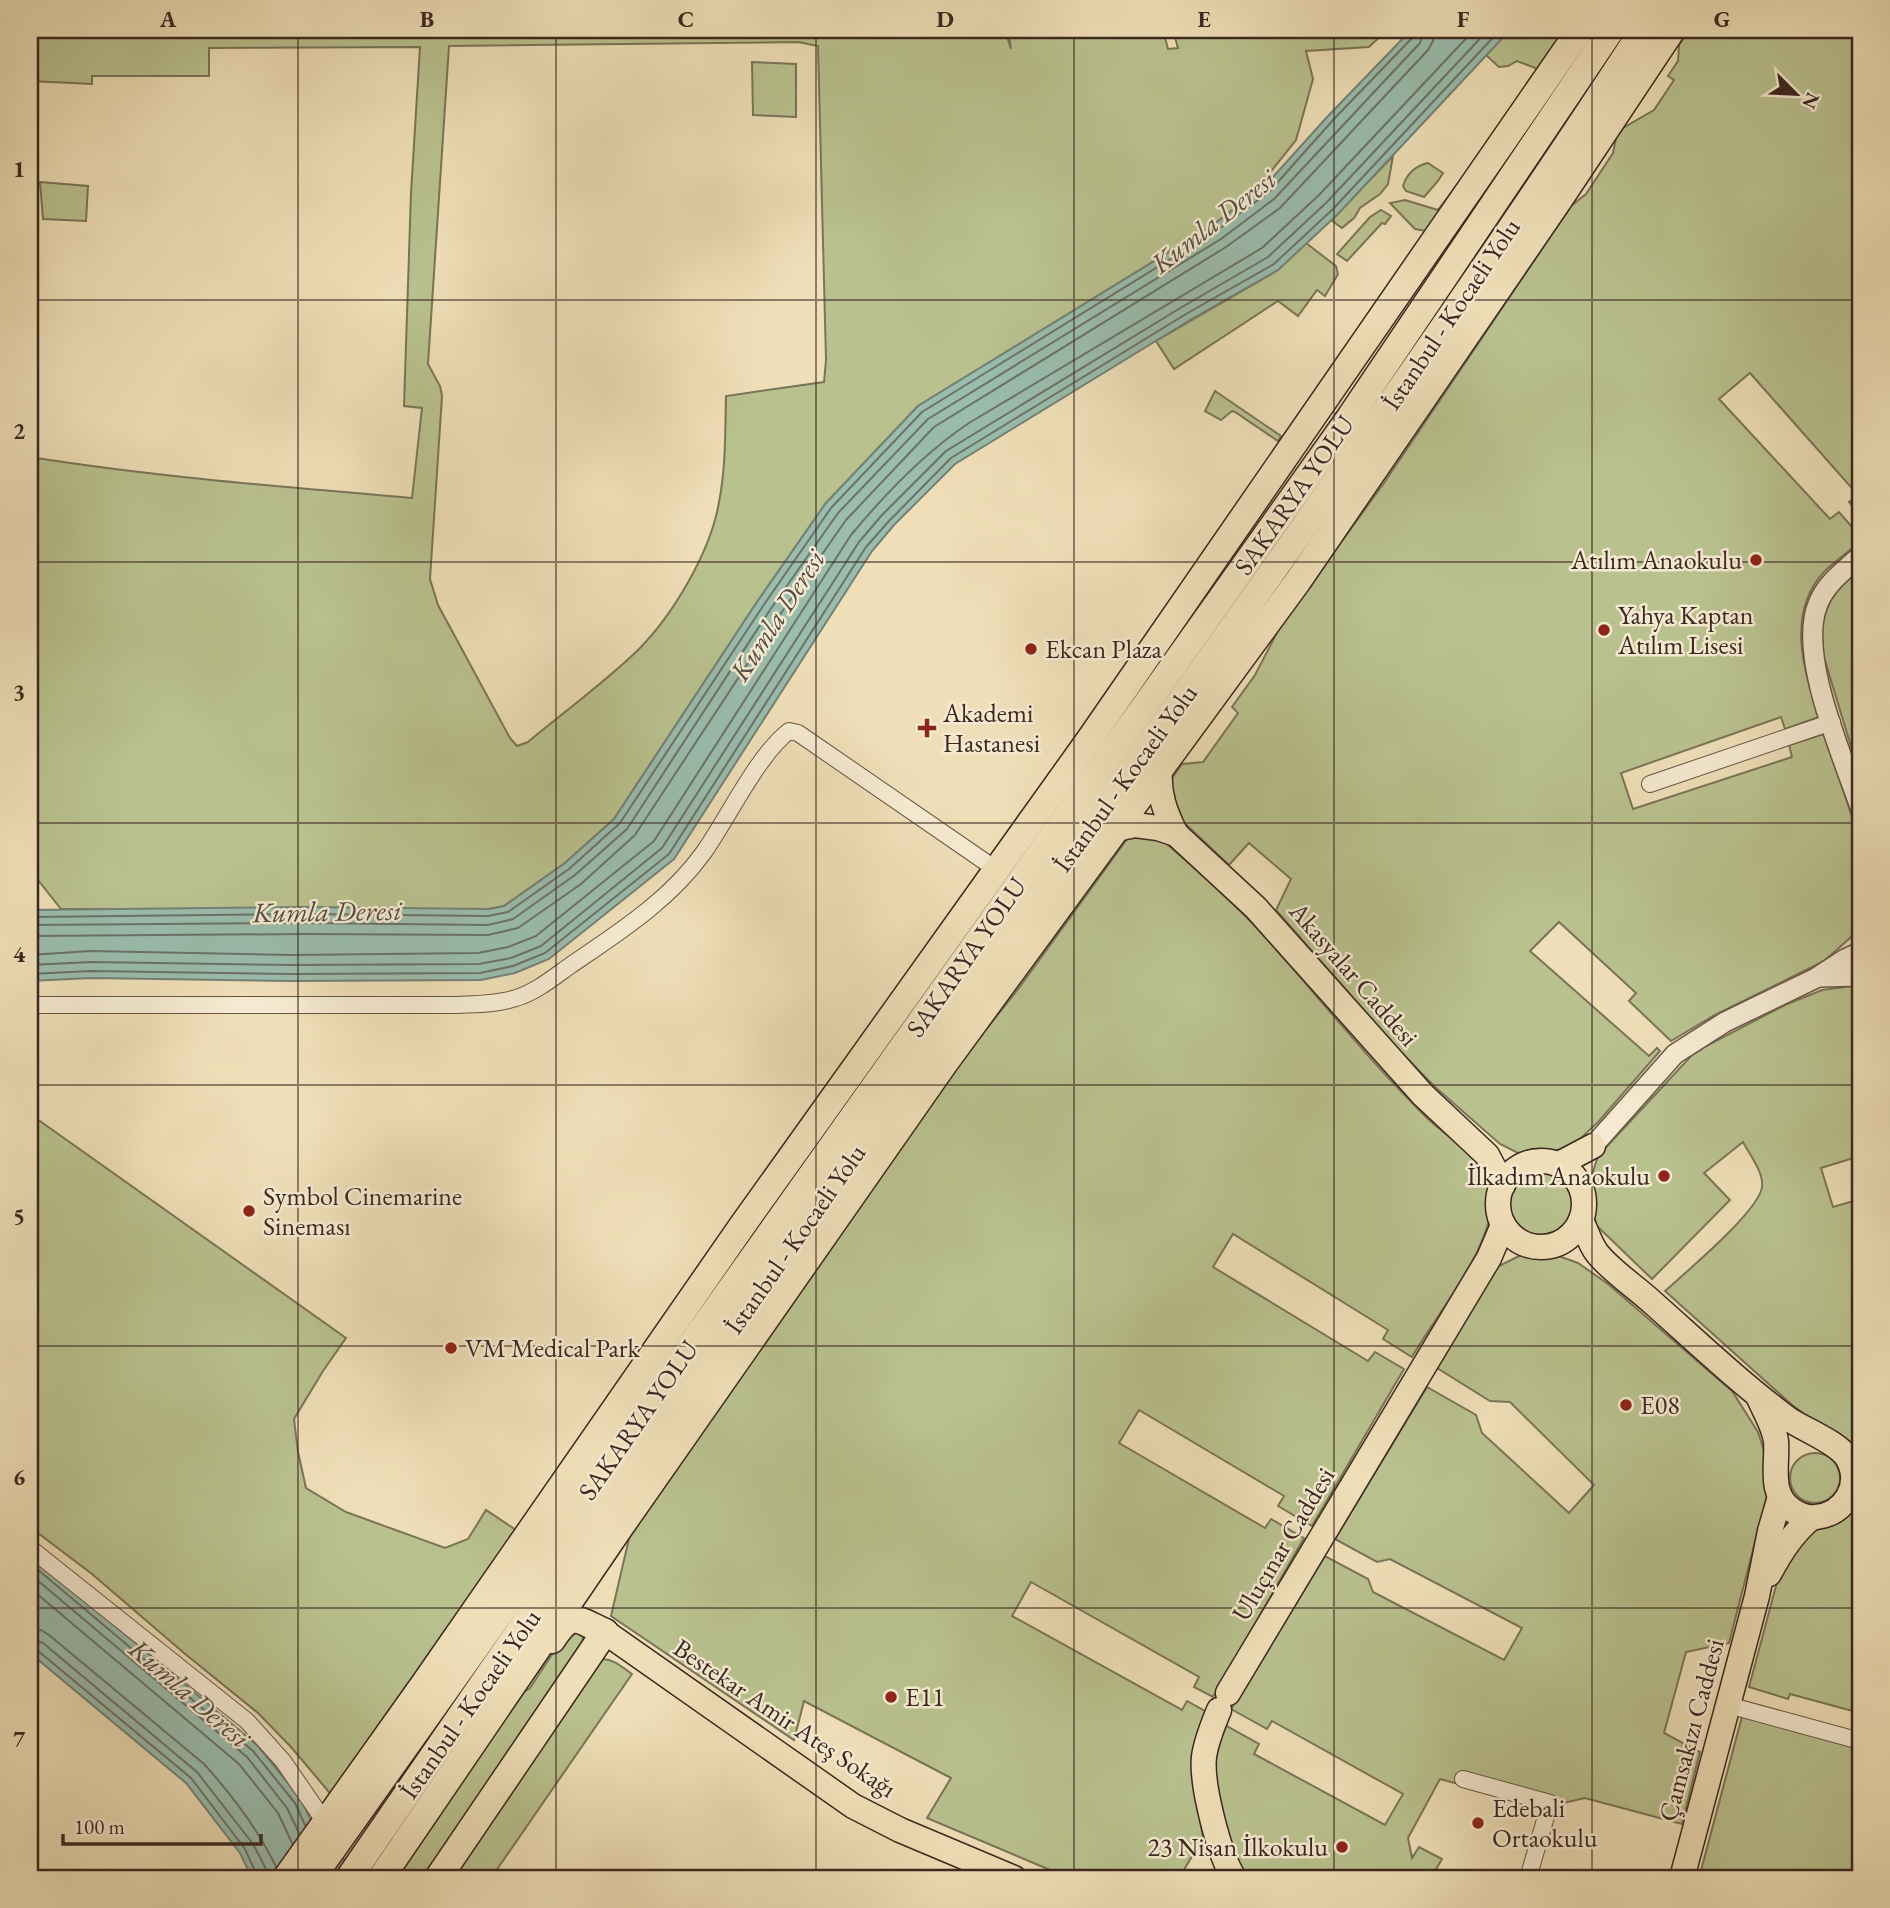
<svg xmlns="http://www.w3.org/2000/svg" width="1890" height="1908" viewBox="0 0 1890 1908" font-family="'EB Garamond',serif">
<rect width="100%" height="100%" fill="#efdfb8"/>
<filter id="stains"><feTurbulence type="fractalNoise" baseFrequency=".00286" numOctaves="4"/><feColorMatrix values="0 0 0 0 .2 0 0 0 0 .09 0 0 0 0 .02 0 0 0 .5 -.17"/></filter>
<radialGradient id="worn" r=".72"><stop offset=".6" stop-color="#630" stop-opacity="0"/><stop offset="1" stop-color="#630" stop-opacity=".3"/></radialGradient>
<g fill="#b9c28f" stroke="#7a7458" stroke-width="2" fill-rule="evenodd">
<path d="M 30,30 L 1005,30 L 1011,49 L 1008,30 L 1163,30 L 1168,49 L 1178,48 L 1173,30 L 1387,30 L 1369,47 L 1306,51 L 1313,79 L 1296,140 L 1253,194 L 1213,225 L 918,406 L 826,503 L 757,602 L 614,819 L 565,863 L 504,906 L 489,909 L 61,909 L 30,870 L 30,457 C 157,477 284,487 412,498 L 422,408 L 404,406 L 411,193 L 420,47 L 209,48 L 209,76 L 92,76 L 92,84 L 30,81 ZM 798,42 L 818,46 L 826,360 L 824,382 L 726,396 C 725,432 726,467 719,502 C 711,551 673,615 638,650 C 604,683 564,712 528,742 L 517,746 L 510,738 L 438,605 L 430,579 L 442,396 L 440,386 L 428,364 L 449,46 Z"/>
<path d="M 1510,30 L 1567,30 L 1543,71 L 1517,61 L 1508,66 L 1499,67 L 1486,55 Z"/>
<path d="M 1690,30 L 1860,30 L 1860,514 L 1849,502 L 1858,495 L 1750,373 L 1719,399 L 1830,519 L 1839,512 L 1860,536 L 1860,542 C 1848,552 1834,562 1823,573 C 1786,615 1804,671 1819,717 L 1785,729 L 1781,717 L 1621,773 L 1633,809 L 1792,757 L 1789,745 L 1824,734 L 1860,840 L 1860,921 L 1850,938 L 1824,961 L 1713,1016 L 1671,1041 L 1629,1001 L 1636,993 L 1559,922 L 1530,951 L 1649,1056 L 1657,1048 L 1660,1051 L 1599,1121 L 1576,1143 L 1558,1150 L 1518,1153 L 1500,1144 L 1435,1087 L 1400,1051 L 1276,910 L 1291,879 L 1249,843 L 1229,865 L 1176,815 L 1170,781 L 1182,764 L 1203,762 L 1238,713 L 1232,707 L 1255,675 L 1281,625 L 1384,483 L 1571,206 L 1586,194 L 1613,153 L 1616,138 L 1623,128 L 1654,110 L 1674,80 L 1668,76 L 1678,61 L 1679,45 Z"/>
<path d="M 752,62 L 796,64 L 796,117 L 753,115 Z"/>
<path d="M 1393,156 L 1388,184 L 1380,194 L 1360,208 L 1354,218 L 1342,228 L 1331,220 Z"/>
<path d="M 1428,163 L 1443,173 L 1438,181 L 1424,197 L 1406,191 L 1403,186 C 1407,173 1415,166 1428,163 Z"/>
<path d="M 1462,178 L 1426,231 L 1415,229 L 1390,203 L 1405,200 L 1438,210 Z"/>
<path d="M 40,182 L 88,186 L 86,221 L 43,219 Z"/>
<path d="M 1381,210 L 1391,216 L 1385,224 L 1382,223 L 1347,261 L 1337,254 L 1370,217 Z"/>
<path d="M 1306,243 L 1336,266 L 1338,274 L 1325,296 L 1317,290 L 1298,316 L 1278,301 L 1174,369 L 1156,341 L 1278,270 Z"/>
<path d="M 1215,391 L 1281,436 L 1278,441 L 1235,412 L 1232,411 L 1221,420 L 1205,411 Z"/>
<path d="M 1860,568 L 1860,776 L 1819,641 C 1825,604 1832,592 1860,568 Z"/>
<path d="M 1130,835 L 1155,836 L 1168,845 C 1197,870 1226,896 1253,924 C 1312,988 1365,1057 1427,1118 C 1446,1136 1486,1161 1491,1187 C 1501,1239 1437,1313 1412,1357 L 1383,1339 L 1388,1330 L 1233,1234 L 1213,1267 L 1368,1361 L 1375,1352 L 1404,1369 L 1312,1526 L 1278,1506 L 1284,1496 L 1139,1410 L 1119,1443 L 1265,1528 L 1271,1519 L 1304,1538 L 1213,1697 L 1194,1687 L 1199,1677 L 1031,1582 L 1012,1616 L 1182,1710 L 1187,1701 L 1205,1711 L 1194,1745 L 1192,1771 L 1203,1838 L 1179,1878 L 1069,1878 L 927,1818 L 951,1778 L 804,1701 L 794,1740 L 611,1616 L 631,1530 L 952,1072 L 1019,988 Z"/>
<path d="M 1860,985 L 1860,1156 L 1821,1168 L 1833,1207 L 1860,1199 L 1860,1447 L 1838,1440 L 1791,1404 L 1665,1291 C 1685,1273 1759,1211 1762,1187 C 1764,1173 1750,1155 1743,1142 L 1704,1173 L 1730,1200 L 1652,1279 L 1596,1225 L 1591,1199 L 1591,1178 L 1598,1156 L 1692,1055 L 1708,1045 L 1785,1005 L 1822,990 Z"/>
<path d="M 30,1114 L 346,1338 L 323,1371 L 294,1419 L 298,1452 L 306,1488 L 346,1512 L 445,1548 L 468,1539 L 486,1510 L 519,1532 L 334,1798 L 291,1747 L 258,1713 L 184,1653 L 92,1574 L 30,1527 Z"/>
<circle cx="1541" cy="1203" r="34"/>
<path d="M 1553,1254 L 1578,1263 L 1608,1284 L 1732,1391 L 1758,1432 L 1772,1476 L 1729,1643 L 1686,1652 L 1664,1733 L 1700,1752 L 1682,1824 L 1585,1798 L 1559,1804 L 1550,1803 L 1544,1807 L 1440,1779 L 1408,1838 L 1412,1858 L 1419,1847 L 1442,1859 L 1431,1878 L 1248,1878 L 1236,1861 L 1215,1788 L 1212,1755 L 1223,1724 L 1259,1744 L 1254,1754 L 1385,1825 L 1403,1794 L 1272,1721 L 1267,1729 L 1231,1709 L 1325,1556 L 1368,1579 L 1373,1592 L 1504,1660 L 1522,1628 L 1390,1559 L 1377,1562 L 1335,1539 L 1427,1387 L 1476,1415 L 1482,1433 L 1569,1513 L 1594,1485 L 1510,1402 L 1490,1401 L 1437,1368 L 1497,1267 L 1521,1255 Z"/>
<circle cx="1815" cy="1478" r="25"/>
<path d="M 1860,1503 L 1860,1713 L 1790,1694 L 1788,1699 L 1749,1687 L 1777,1582 L 1793,1546 L 1839,1509 Z"/>
<path d="M 568,1630 L 582,1634 L 583,1639 L 579,1653 L 430,1878 L 394,1878 L 514,1698 L 530,1688 Z"/>
<path d="M 600,1659 C 613,1658 622,1667 632,1674 L 491,1878 L 448,1878 Z"/>
<path d="M 1744,1709 L 1860,1741 L 1860,1878 L 1699,1878 Z"/>
</g>
<g fill="#9abdae" stroke="#748175" stroke-width="2">
<path d="M 1411,30 L 1510,30 L 1338,214 L 1278,270 L 1190,320 L 955,464 L 894,525 L 872,551 L 674,859 L 549,959 L 515,973 L 481,980 L 291,981 L 91,978 L 30,981 L 30,910 L 306,907 L 489,909 L 504,906 L 565,863 L 614,819 L 757,602 L 826,503 L 918,406 L 1213,225 L 1264,187 L 1328,116 Z"/>
<path d="M 30,1554 L 258,1746 L 301,1799 L 317,1834 L 364,1878 L 252,1878 L 240,1853 L 186,1783 L 30,1653 Z"/>
</g>
<g fill="none" stroke-linecap="round" stroke-linejoin="round">
<g stroke="#6b7267" stroke-width="2">
<path d="M 30,917 L 306,914 L 488,916 L 508,912 L 569,869 L 620,823 L 763,606 L 831,508 L 922,412 L 1216,231 L 1269,192 L 1333,120 L 1413,37 L 1415,30"/>
<path d="M 30,925 L 306,923 L 488,925 L 513,919 L 575,875 L 627,829 L 770,610 L 838,513 L 928,419 L 1221,239 L 1274,199 L 1420,43 L 1424,30"/>
<path d="M 30,936 L 306,934 L 488,935 L 518,928 L 581,884 L 635,835 L 779,616 L 846,520 L 934,427 L 1226,247 L 1280,208 L 1428,50 L 1433,41 L 1435,30"/>
<path d="M 30,955 L 90,951 L 291,955 L 478,953 L 508,947 L 536,936 L 654,841 L 851,535 C 885,494 924,453 969,423 L 1262,248 L 1319,195 L 1474,30"/>
<path d="M 30,965 L 91,962 L 291,965 L 479,964 L 511,958 L 541,946 L 662,848 L 859,542 L 882,515 L 946,451 L 1182,307 L 1268,257 L 1327,202 L 1488,30"/>
<path d="M 30,974 L 91,971 L 291,974 L 480,973 L 513,966 L 545,953 L 669,854 L 866,547 L 889,521 L 951,458 L 1186,314 L 1274,264 L 1333,209 L 1500,30"/>
<path d="M 30,1563 L 253,1751 L 295,1803 L 305,1825"/>
<path d="M 30,1574 L 247,1757 L 287,1808 L 299,1833"/>
<path d="M 30,1588 L 239,1764 L 278,1813 L 292,1843"/>
<path d="M 30,1629 L 41,1630 L 49,1635 L 204,1764 C 232,1795 258,1829 276,1867"/>
<path d="M 30,1639 L 43,1643 L 197,1772 L 253,1844 L 266,1869 L 267,1878"/>
<path d="M 30,1648 L 37,1650 L 191,1778 L 245,1849 L 258,1878"/>
</g>
<g stroke="#695546" stroke-width="18">
<g id="minor">
<path d="M 1650,784 L 1832,722"/>
<path d="M 30,1005 L 458,1005 C 477,1004 498,1004 516,998 C 536,992 554,977 571,965 C 618,933 670,900 704,852 C 728,818 757,756 789,731 L 798,733 L 997,870"/>
<path d="M 30,1548 L 247,1721 L 283,1761 L 325,1822"/>
<path d="M 1728,1705 L 1860,1741"/>
<path d="M 1463,1779 L 1550,1803 L 1528,1878"/>
</g>
</g>
<g stroke="#695546" stroke-width="22">
<g id="tertiary">
<path d="M 1860,556 C 1844,571 1826,583 1818,604 C 1797,654 1843,757 1860,807"/>
<path d="M 1821,977 L 1860,976"/>
<path d="M 1593,1146 L 1675,1054 L 1725,1022 L 1816,978 L 1845,959 L 1860,952"/>
</g>
</g>
<g stroke="#3c2720" stroke-width="27">
<g id="primary">
<path d="M 1160,769 C 1158,794 1165,812 1176,834"/>
<path d="M 1116,829 L 1135,825 L 1158,828 L 1176,834 L 1256,908 L 1423,1095 L 1487,1155 L 1503,1185"/>
<circle cx="1541" cy="1204" r="43"/>
<path d="M 1559,1164 L 1593,1146"/>
<path d="M 1581,1220 C 1586,1230 1590,1244 1597,1253 C 1610,1270 1637,1288 1653,1303 C 1697,1342 1740,1383 1787,1418 C 1802,1429 1840,1443 1848,1459 C 1862,1485 1845,1514 1816,1517 C 1807,1518 1799,1515 1792,1510 C 1768,1494 1778,1464 1776,1441 C 1774,1426 1764,1410 1758,1396"/>
<path d="M 1769,1574 C 1781,1552 1792,1534 1811,1518"/>
<path d="M 605,1632 L 853,1806 L 900,1830 L 1014,1878"/>
<path d="M 1228,1693 L 1489,1258 L 1503,1225"/>
<path d="M 1219,1710 C 1213,1725 1206,1741 1204,1757 C 1201,1784 1219,1855 1234,1878"/>
<path d="M 1682,1878 L 1757,1596 L 1770,1531 L 1780,1497"/>
</g>
</g>
<g stroke="#3c2720" stroke-width="29">
<g id="trunk">
<path d="M 552,1640 C 572,1610 576,1619 605,1632"/>
<path d="M 286,1878 L 424,1684 L 742,1226 L 1090,739 L 1580,30"/>
<path d="M 312,1878 L 1348,420 L 1611,30"/>
<path d="M 349,1878 C 490,1673 631,1467 776,1264 C 1068,854 1368,451 1643,30"/>
<path d="M 381,1878 L 621,1526 L 944,1064 L 1298,581 L 1559,200 L 1672,30"/>
<path d="M 438,1878 L 605,1632"/>
</g>
</g>
<use href="#minor" stroke="#f5ead1" stroke-width="16"/>
<use href="#tertiary" stroke="#f5ead1" stroke-width="19"/>
<use href="#primary" stroke="#efdfb8" stroke-width="24"/>
<use href="#trunk" stroke="#efdfb8" stroke-width="26"/>
</g>
<path fill="none" stroke="#3c2720" stroke-width="2" stroke-opacity="0.55" d="M 298,30 L 298,1878M 556,30 L 556,1878M 816,30 L 816,1878M 1074,30 L 1074,1878M 1334,30 L 1334,1878M 1592,30 L 1592,1878M 30,300 L 1860,300M 30,562 L 1860,562M 30,823 L 1860,823M 30,1085 L 1860,1085M 30,1346 L 1860,1346M 30,1608 L 1860,1608"/>
<g fill="#8f2418" stroke="#f5ead1" stroke-width="2.5">
<circle cx="1756" cy="560" r="7"/>
<circle cx="1604" cy="630" r="7"/>
<circle cx="1031" cy="649" r="7"/>
<path d="M923.5 717.5h7v7h7v7h-7v7h-7v-7h-7v-7h7z"/>
<circle cx="1664" cy="1176" r="7"/>
<circle cx="249" cy="1211" r="7"/>
<circle cx="451" cy="1348" r="7"/>
<circle cx="1626" cy="1405" r="7"/>
<circle cx="891" cy="1697" r="7"/>
<circle cx="1478" cy="1823" r="7"/>
<circle cx="1342" cy="1847" r="7"/>
</g>
<g text-anchor="middle" dominant-baseline="central" stroke-width="5" stroke-linejoin="round" paint-order="stroke">
<g font-size="26" fill="#3c2720" stroke="#f5ead1">
<text transform="translate(1451 314) rotate(-56)">İstanbul - Kocaeli Yolu</text>
<text transform="translate(1294 495) rotate(-55)">SAKARYA YOLU</text>
<text transform="translate(1125 778) rotate(-54)">İstanbul - Kocaeli Yolu</text>
<text transform="translate(966 957) rotate(-55)">SAKARYA YOLU</text>
<text transform="translate(1354 974) rotate(49)">Akasyalar Caddesi</text>
<text transform="translate(795 1239) rotate(-55)">İstanbul - Kocaeli Yolu</text>
<text transform="translate(638 1420) rotate(-55)">SAKARYA YOLU</text>
<text transform="translate(1283 1544) rotate(-59)">Uluçınar Caddesi</text>
<text transform="translate(470 1704) rotate(-55)">İstanbul - Kocaeli Yolu</text>
<text transform="translate(785 1718) rotate(34)">Bestekar Amir Ateş Sokağı</text>
<text transform="translate(1691 1730) rotate(-75)">Çamsakızı Caddesi</text>
</g>
<g font-size="26" fill="#3c2720" stroke="#f5ead1" text-anchor="start">
<text x="1742" y="560" text-anchor="end">Atılım Anaokulu</text>
<text x="1618" y="615">Yahya Kaptan<tspan x="1618" dy="30">Atılım Lisesi</tspan></text>
<text x="1045" y="649">Ekcan Plaza</text>
<text x="943" y="713">Akademi<tspan x="943" dy="30">Hastanesi</tspan></text>
<text x="1650" y="1176" text-anchor="end">İlkadım Anaokulu</text>
<text x="263" y="1196">Symbol Cinemarine<tspan x="263" dy="30">Sineması</tspan></text>
<text x="465" y="1348">VM Medical Park</text>
<text x="1640" y="1405">E08</text>
<text x="905" y="1697">E11</text>
<text x="1492" y="1808">Edebali<tspan x="1492" dy="30">Ortaokulu</tspan></text>
<text x="1328" y="1847" text-anchor="end">23 Nisan İlkokulu</text>
</g>
<g font-size="28" font-style="italic" fill="#544c44" stroke="#f5ead1">
<text transform="translate(1213 221) rotate(-38)">Kumla Deresi</text>
<text transform="translate(777 615) rotate(-57)">Kumla Deresi</text>
<text transform="translate(327 911) rotate(-1)">Kumla Deresi</text>
<text transform="translate(190 1693) rotate(41)">Kumla Deresi</text>
</g>
</g>
<rect width="1890" height="1908" fill="none" stroke="#efdfb8" stroke-width="77"/>
<g transform="translate(1796 94) rotate(114)" stroke="#f5ead1" stroke-width="5" paint-order="stroke">
<path d="M0-5L12 26L0 18L-12 26Z" fill="#3c2720"/>
<text y="-10" font-size="19" font-weight="bold" text-anchor="middle" fill="#3c2720">N</text>
</g>
<path d="M63 1834v10h198v-10" fill="none" stroke="#3c2720" stroke-width="3.5"/>
<text x="74" y="1834" font-size="21" fill="#3c2720" stroke="#f5ead1" stroke-width="5" paint-order="stroke">100 m</text>
<rect x="38" y="38" width="1814" height="1832" fill="none" stroke="#3c2720" stroke-width="2.5"/>
<g font-size="23" text-anchor="middle" font-weight="bold" fill="#3c2720">
<text x="168" y="27">A</text>
<text x="427" y="27">B</text>
<text x="686" y="27">C</text>
<text x="945" y="27">D</text>
<text x="1204" y="27">E</text>
<text x="1463" y="27">F</text>
<text x="1722" y="27">G</text>
<text x="19" y="177">1</text>
<text x="19" y="439">2</text>
<text x="19" y="700">3</text>
<text x="19" y="962">4</text>
<text x="19" y="1224">5</text>
<text x="19" y="1485">6</text>
<text x="19" y="1747">7</text>
</g>
<rect width="100%" height="100%" filter="url(#stains)"/>
<rect width="100%" height="100%" fill="url(#worn)"/>
</svg>
